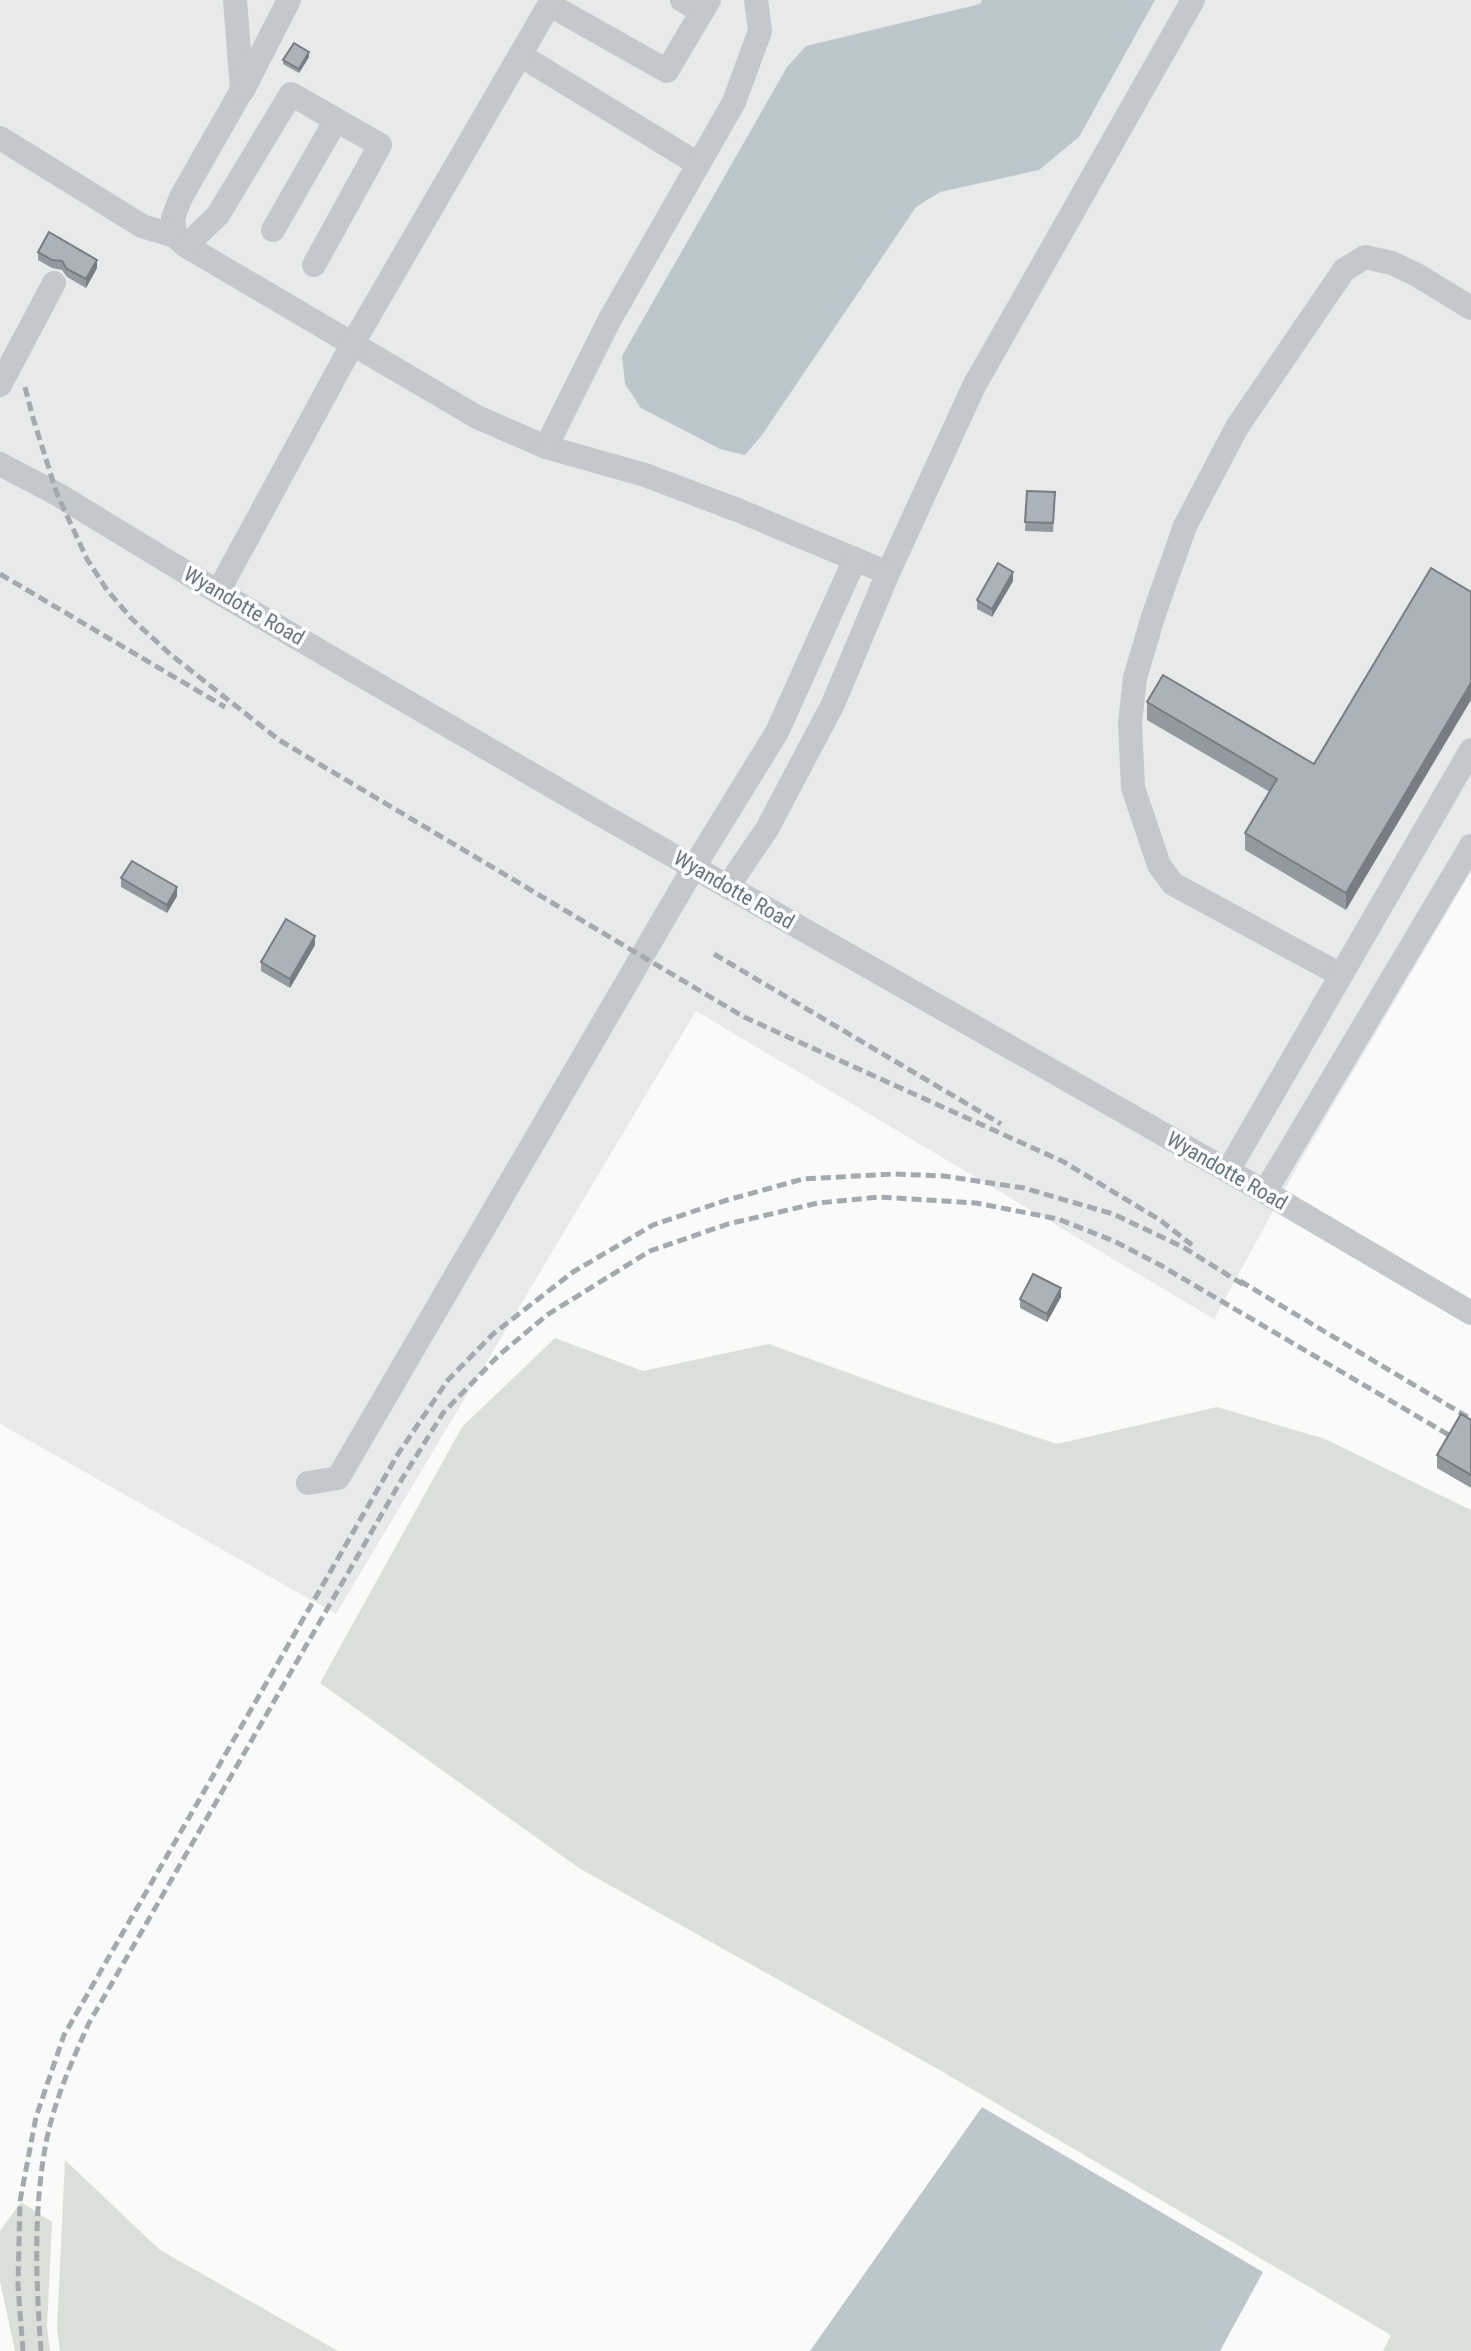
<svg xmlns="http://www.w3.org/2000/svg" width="1471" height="2351" viewBox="0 0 1471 2351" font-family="'Roboto Condensed',sans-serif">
<rect width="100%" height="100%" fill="#fafaf8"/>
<path fill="#e8e9e9" d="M 0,0 L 1471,0 L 1471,872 L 1305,1153 L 1214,1319 L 696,1011 L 336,1614 L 0,1424 Z"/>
<g fill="#dadfd7">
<path d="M 555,1338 L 643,1371 L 769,1344 L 909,1395 L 1057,1444 L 1217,1407 L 1325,1439 L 1471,1510 L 1471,2351 L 1383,2351 L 1391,2335 L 936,2068 L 579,1868 L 320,1683 L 462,1427 Z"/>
<path d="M 65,2160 L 160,2250 L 338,2351 L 60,2351 L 57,2328 Z"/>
<path d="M 21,2202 L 52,2222 L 47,2327 L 50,2351 L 15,2351 L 0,2281 L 0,2231 Z"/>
</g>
<g fill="#bbc7cb">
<path d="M 982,0 L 1155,0 L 1079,137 L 1039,170 L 940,192 L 916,207 L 762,435 L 745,455 L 720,449 L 641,408 L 625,384 L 622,356 L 787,67 L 806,46 L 980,4 Z"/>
<path d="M 982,2107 L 1263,2272 L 1220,2351 L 810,2351 Z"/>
</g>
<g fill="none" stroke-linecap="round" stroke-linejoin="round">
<g stroke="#c3c8cc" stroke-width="24">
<path d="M 235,0 L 242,90 L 181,197 L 173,218 L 175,236 L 186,246 L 477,417 L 546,447 L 645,475 L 740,511 L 888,573 L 974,386 L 1193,0"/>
<path d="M 682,0 L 702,12"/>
<path d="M 550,5 L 667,71 L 709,0"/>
<path d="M 520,55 L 698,164"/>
<path d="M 243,90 L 289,0"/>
<path d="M 0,138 L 142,226 L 175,236"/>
<path d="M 273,230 L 336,120"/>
<path d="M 186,246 L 218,215 L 291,94 L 380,145 L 314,265"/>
<path d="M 0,385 L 54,283"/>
<path d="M 546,447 L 609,321 L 734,102 L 760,31 L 756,0"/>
<path d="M 0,464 L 57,494 L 218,592 L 600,814 L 1265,1192 L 1471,1313"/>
<path d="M 218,592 L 353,343 L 552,0"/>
<path d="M 728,886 L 767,829 L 833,704 L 888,573"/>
<path d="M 1341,975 L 1173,884 L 1159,865 L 1133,788 L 1130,723 L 1135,678 L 1153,617 L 1185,526 L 1237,427 L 1344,270 L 1365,257 L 1392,263 L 1417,275 L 1471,308"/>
<path d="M 1228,1171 L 1471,750"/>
<path d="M 1265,1192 L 1471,846"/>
<path d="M 308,1483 L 338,1478 L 694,867 L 777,732 L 855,559"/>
</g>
<g stroke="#a2aab0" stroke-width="5" stroke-dasharray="10 5" stroke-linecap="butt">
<path d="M 25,387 L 33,418 L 57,494 L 87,559 L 107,590 L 132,619 L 170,654 L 279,740 L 744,1017 L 1064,1162 L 1160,1220 L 1192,1245"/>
<path d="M 0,574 L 225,707"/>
<path d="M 714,954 L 1001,1124"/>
<path d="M 1240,1281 L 1471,1419"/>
<path d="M 23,2351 L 18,2286 L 20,2201 L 36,2117 L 64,2035 L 398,1454 L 448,1380 L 493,1334 L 573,1272 L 653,1225 L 724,1201 L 803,1179 L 893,1174 L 944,1176 L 1024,1188 L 1113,1214 L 1183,1247 L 1247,1287"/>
<path d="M 41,2351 C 36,2281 33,2212 46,2143 C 54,2101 72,2061 89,2023 L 402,1479 L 443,1413 L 499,1355 L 547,1315 L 650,1251 L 728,1224 L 818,1203 L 879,1197 L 976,1203 L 1058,1219 L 1114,1241 L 1160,1265 L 1471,1448"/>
</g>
</g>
<g fill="#929a9f">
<path d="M 309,57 L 299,73 L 283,64 L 283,60 Z"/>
<path d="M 38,252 L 97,268 L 86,288 L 67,277 L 62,270 L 52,268 L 38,260 Z"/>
<path d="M 1027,491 L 1055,492 L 1053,532 L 1025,531 Z"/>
<path d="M 1431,568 L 1346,910 L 1245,850 L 1245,833 L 1270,792 L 1147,720 L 1147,702 L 1314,764 Z"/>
<path d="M 1013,581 L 992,617 L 977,609 L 977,600 Z"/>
<path d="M 121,878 L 177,896 L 167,913 L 121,887 Z"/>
<path d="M 315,945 L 290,988 L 261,971 L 261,962 Z"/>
<path d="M 1061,1297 L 1047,1322 L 1020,1308 L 1020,1299 Z"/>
<path d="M 1471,1420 L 1471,1488 L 1437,1468 L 1437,1455 Z"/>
</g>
<g fill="#777d82">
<path d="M 309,52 L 309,57 L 299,73 L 299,69 Z"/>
<path d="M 97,260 L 97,268 L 86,288 L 86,279 Z"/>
<path d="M 1013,572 L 1013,581 L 992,617 L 992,609 Z"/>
<path d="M 1471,683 L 1471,700 L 1346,910 L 1346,893 Z"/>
<path d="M 177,887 L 177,896 L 167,913 L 167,905 Z"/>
<path d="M 315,936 L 315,945 L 290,988 L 290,979 Z"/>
<path d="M 1061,1288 L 1061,1297 L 1047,1322 L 1047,1314 Z"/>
</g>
<g fill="#aab3b9" stroke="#777d82" stroke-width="2">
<path d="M 294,43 L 309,52 L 299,69 L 283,60 Z"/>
<path d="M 49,232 L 97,260 L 86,279 L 67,269 L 62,261 L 52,260 L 38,252 Z"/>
<path d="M 1027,491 L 1055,492 L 1053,523 L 1025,522 Z"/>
<path d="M 998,563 L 1013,572 L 992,609 L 977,600 Z"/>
<path d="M 1431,568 L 1471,592 L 1471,683 L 1346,893 L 1245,833 L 1277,779 L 1147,702 L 1163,675 L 1314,764 Z"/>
<path d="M 132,861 L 177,887 L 167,905 L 121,878 Z"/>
<path d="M 286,919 L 315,936 L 290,979 L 261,962 Z"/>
<path d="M 1033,1274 L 1061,1288 L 1047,1314 L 1020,1299 Z"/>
<path d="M 1461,1414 L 1471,1420 L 1471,1475 L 1437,1455 Z"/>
</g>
<g text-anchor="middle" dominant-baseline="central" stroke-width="7" stroke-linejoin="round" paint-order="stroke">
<g font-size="21" fill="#657683" stroke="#fff">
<text transform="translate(244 606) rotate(30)">Wyandotte Road</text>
<text transform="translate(734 890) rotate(30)">Wyandotte Road</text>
<text transform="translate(1227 1171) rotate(30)">Wyandotte Road</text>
</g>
</g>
</svg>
